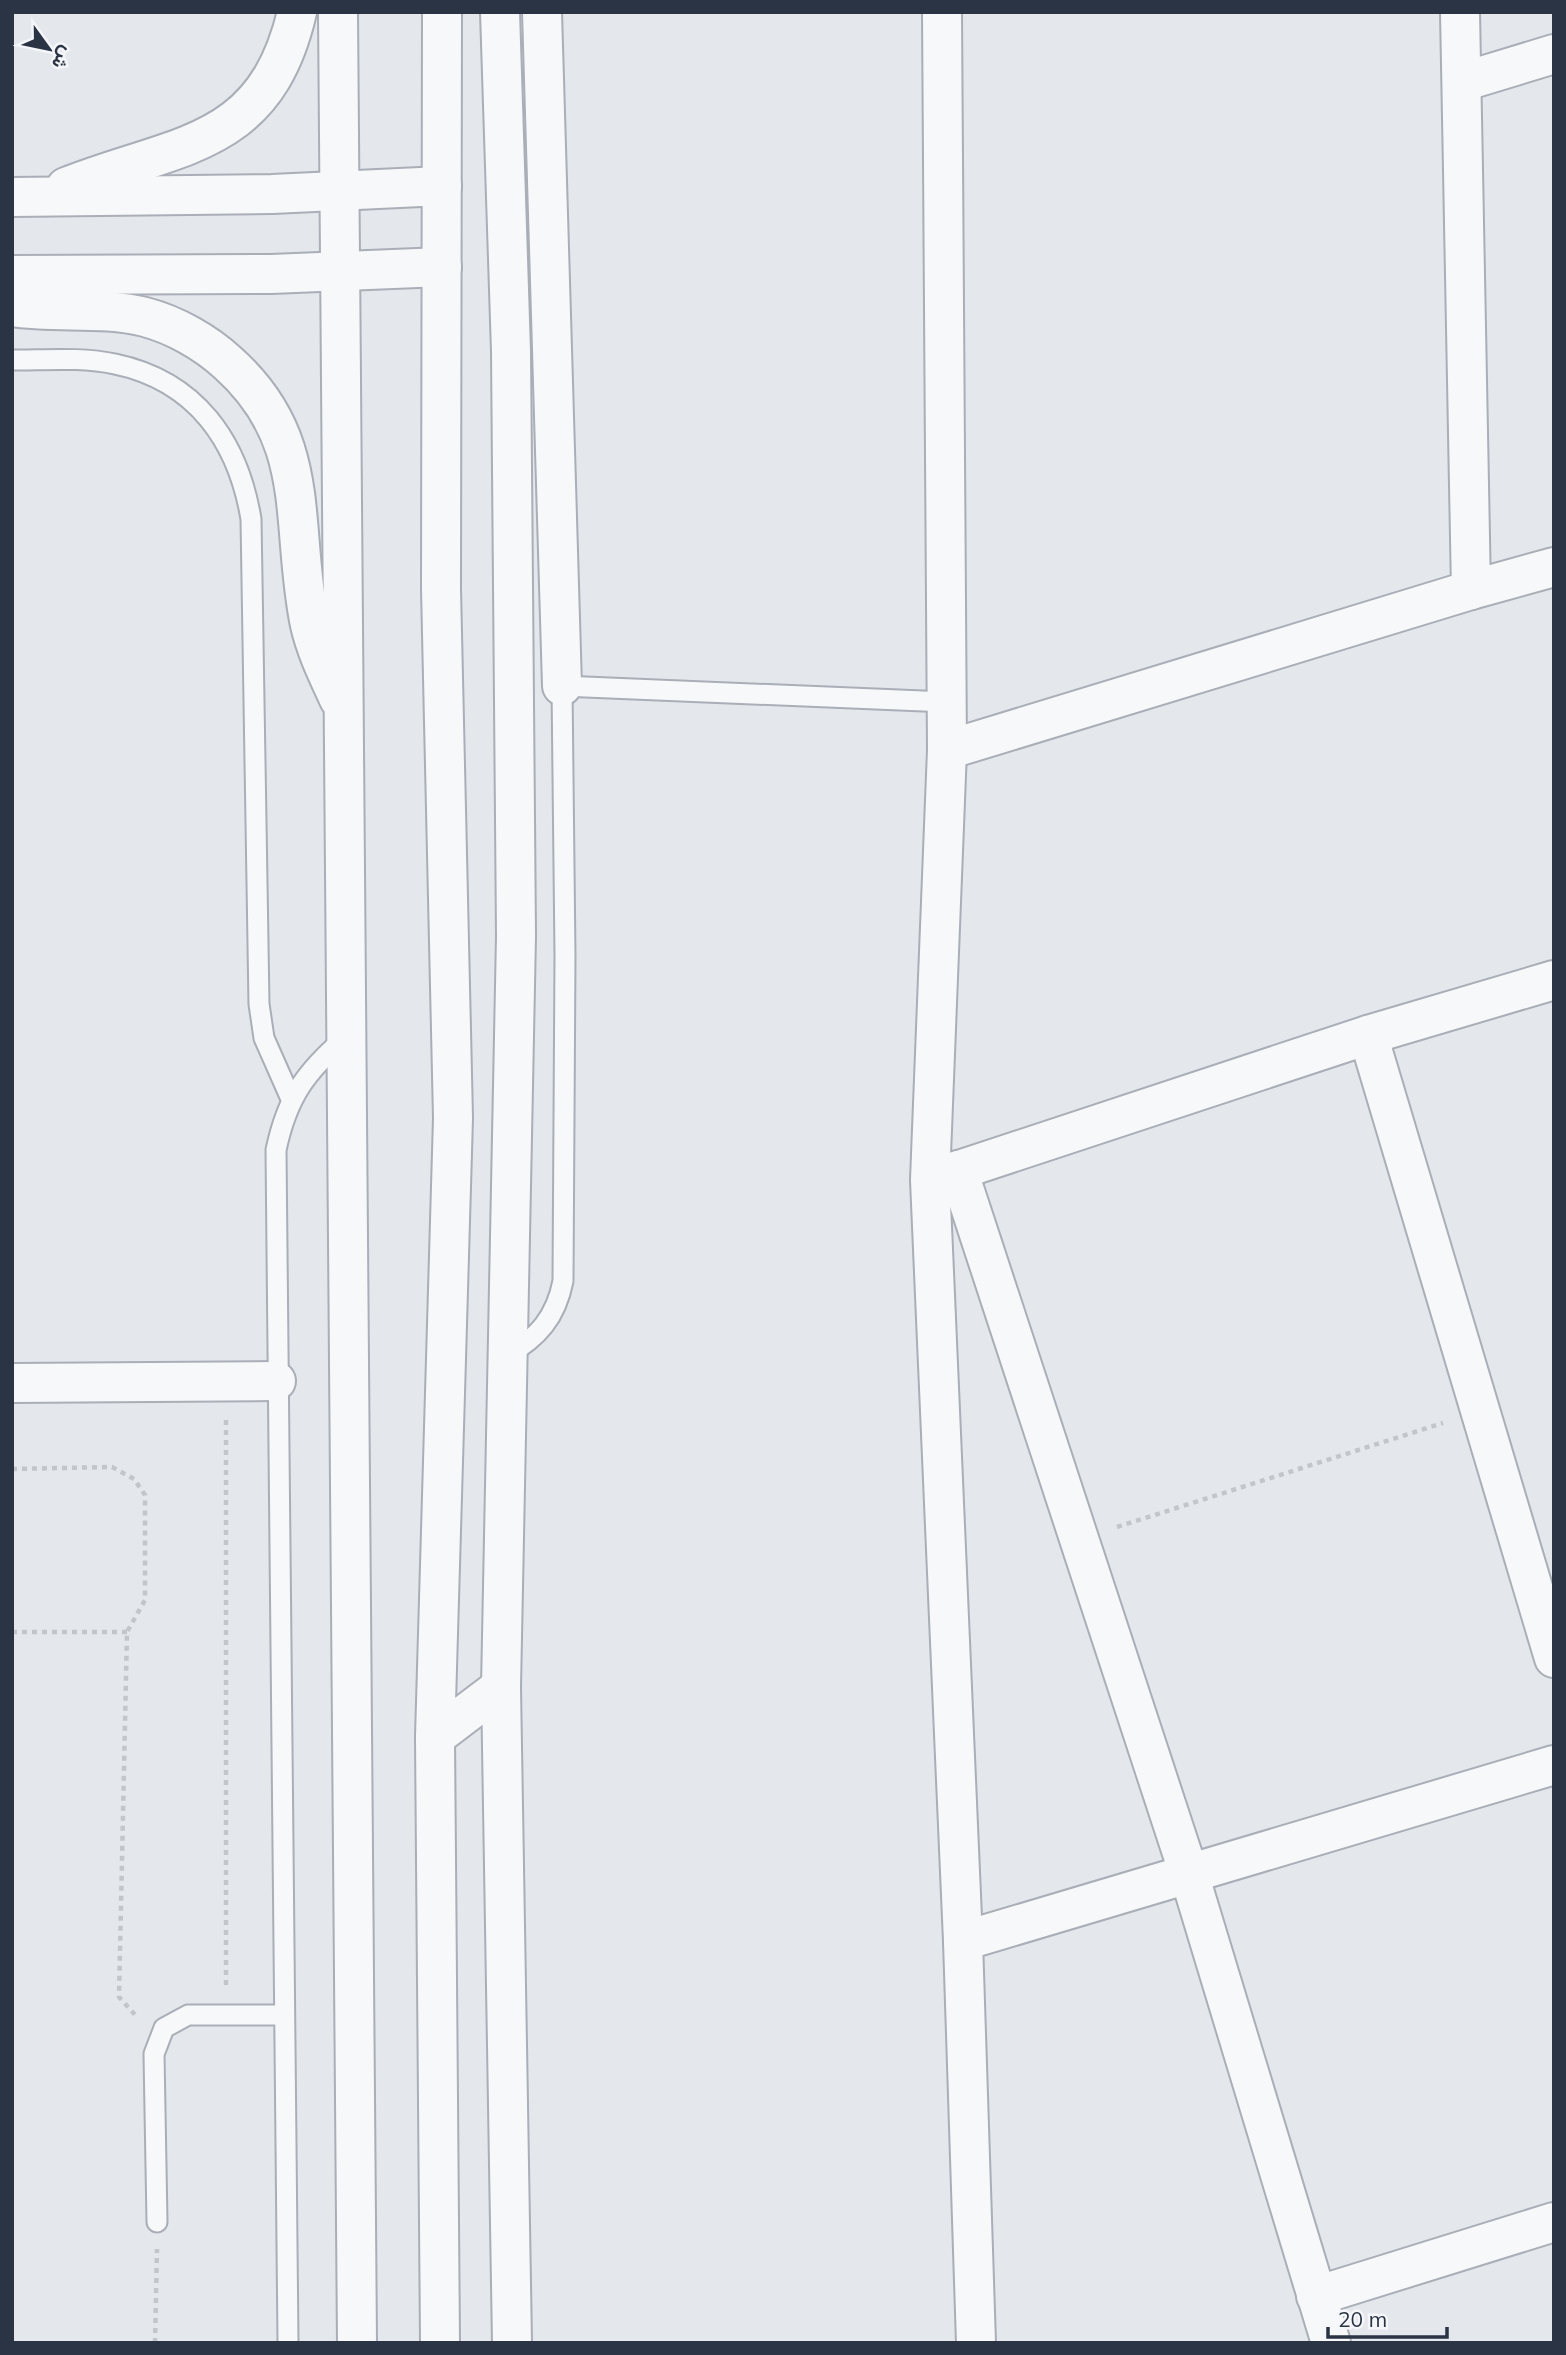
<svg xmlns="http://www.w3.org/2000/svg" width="1566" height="2355" viewBox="0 0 1566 2355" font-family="Mulish,Vazirmatn,sans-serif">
<rect width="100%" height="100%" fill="#e4e7ec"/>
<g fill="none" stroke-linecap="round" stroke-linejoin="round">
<g stroke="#a9aeb7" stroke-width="23">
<g id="service">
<path d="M 12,360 C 46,360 82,357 115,364 C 196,381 238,441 251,519 L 259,1004 L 264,1038 L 291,1099"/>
<path d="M 506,1356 C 538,1338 556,1317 563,1281 L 565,956 L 562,686 L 947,702"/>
<path d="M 157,2222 L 154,2054 L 164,2028 L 188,2015 L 284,2015"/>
<path d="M 288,2343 L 276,1150 C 287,1098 305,1072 346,1037"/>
</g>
</g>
<g stroke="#a9aeb7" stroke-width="42">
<g id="minor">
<path d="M 500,12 L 511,351 L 516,936 L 501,1687 L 512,2343"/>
<path d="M 542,12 L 562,686"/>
<path d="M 942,12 L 947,750 L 930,1180 L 963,1941 L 976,2343"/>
<path d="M 1460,12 L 1471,590"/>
<path d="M 1462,82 L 1554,54"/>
<path d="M 947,750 L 1471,590 L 1554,567"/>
<path d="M 1368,1035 L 1554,1658"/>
<path d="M 958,1170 L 1189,1874 L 1331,2343"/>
<path d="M 935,1178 L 1368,1035 L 1554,980"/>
<path d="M 12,1383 L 276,1381"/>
<path d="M 963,1941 L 1554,1765"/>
<path d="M 1316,2296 L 1554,2222"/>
</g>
</g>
<g stroke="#a9aeb7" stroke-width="42">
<g id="tertiary">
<path d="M 338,12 L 357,2343"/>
<path d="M 66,187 C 177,143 265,149 297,12"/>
<path d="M 12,197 L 272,194 L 442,186"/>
<path d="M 12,275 L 271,274 L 442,267"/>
<path d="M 12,307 C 56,314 102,306 145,317 C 175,325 205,342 228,363 C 315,441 289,524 310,625 C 316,651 328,675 339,699"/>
<path d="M 435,1737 L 501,1687"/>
<path d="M 440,2343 L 435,1737 L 453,1118 L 441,589 L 442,12"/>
</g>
</g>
<g stroke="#c2c5cb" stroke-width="4.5" stroke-dasharray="5 5" stroke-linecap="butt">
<path d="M 12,1469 L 112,1467 L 134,1479 L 145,1495 L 145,1600 L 127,1632 L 119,1997 L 137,2017"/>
<path d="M 1117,1527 L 1443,1423"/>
<path d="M 12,1632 L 127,1632"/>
<path d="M 226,1985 L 226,1420"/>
<path d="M 155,2343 L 157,2249"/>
</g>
<use href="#service" stroke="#f7f8fa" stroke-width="19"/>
<use href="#minor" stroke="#f7f8fa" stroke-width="38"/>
<use href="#tertiary" stroke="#f7f8fa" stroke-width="38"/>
</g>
<rect width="1566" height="2355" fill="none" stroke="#2b3445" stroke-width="28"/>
<g transform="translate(49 49) rotate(123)" stroke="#f4f6f9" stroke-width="5" paint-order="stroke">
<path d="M0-5L12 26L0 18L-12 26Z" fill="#2b3445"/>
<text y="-10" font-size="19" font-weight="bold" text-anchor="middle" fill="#2b3445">ش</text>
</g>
<path d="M1328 2327v10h119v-10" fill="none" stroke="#2b3445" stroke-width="3.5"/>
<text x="1338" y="2327" font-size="21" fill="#2b3445" stroke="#f4f6f9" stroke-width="5" paint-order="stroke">20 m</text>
</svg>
